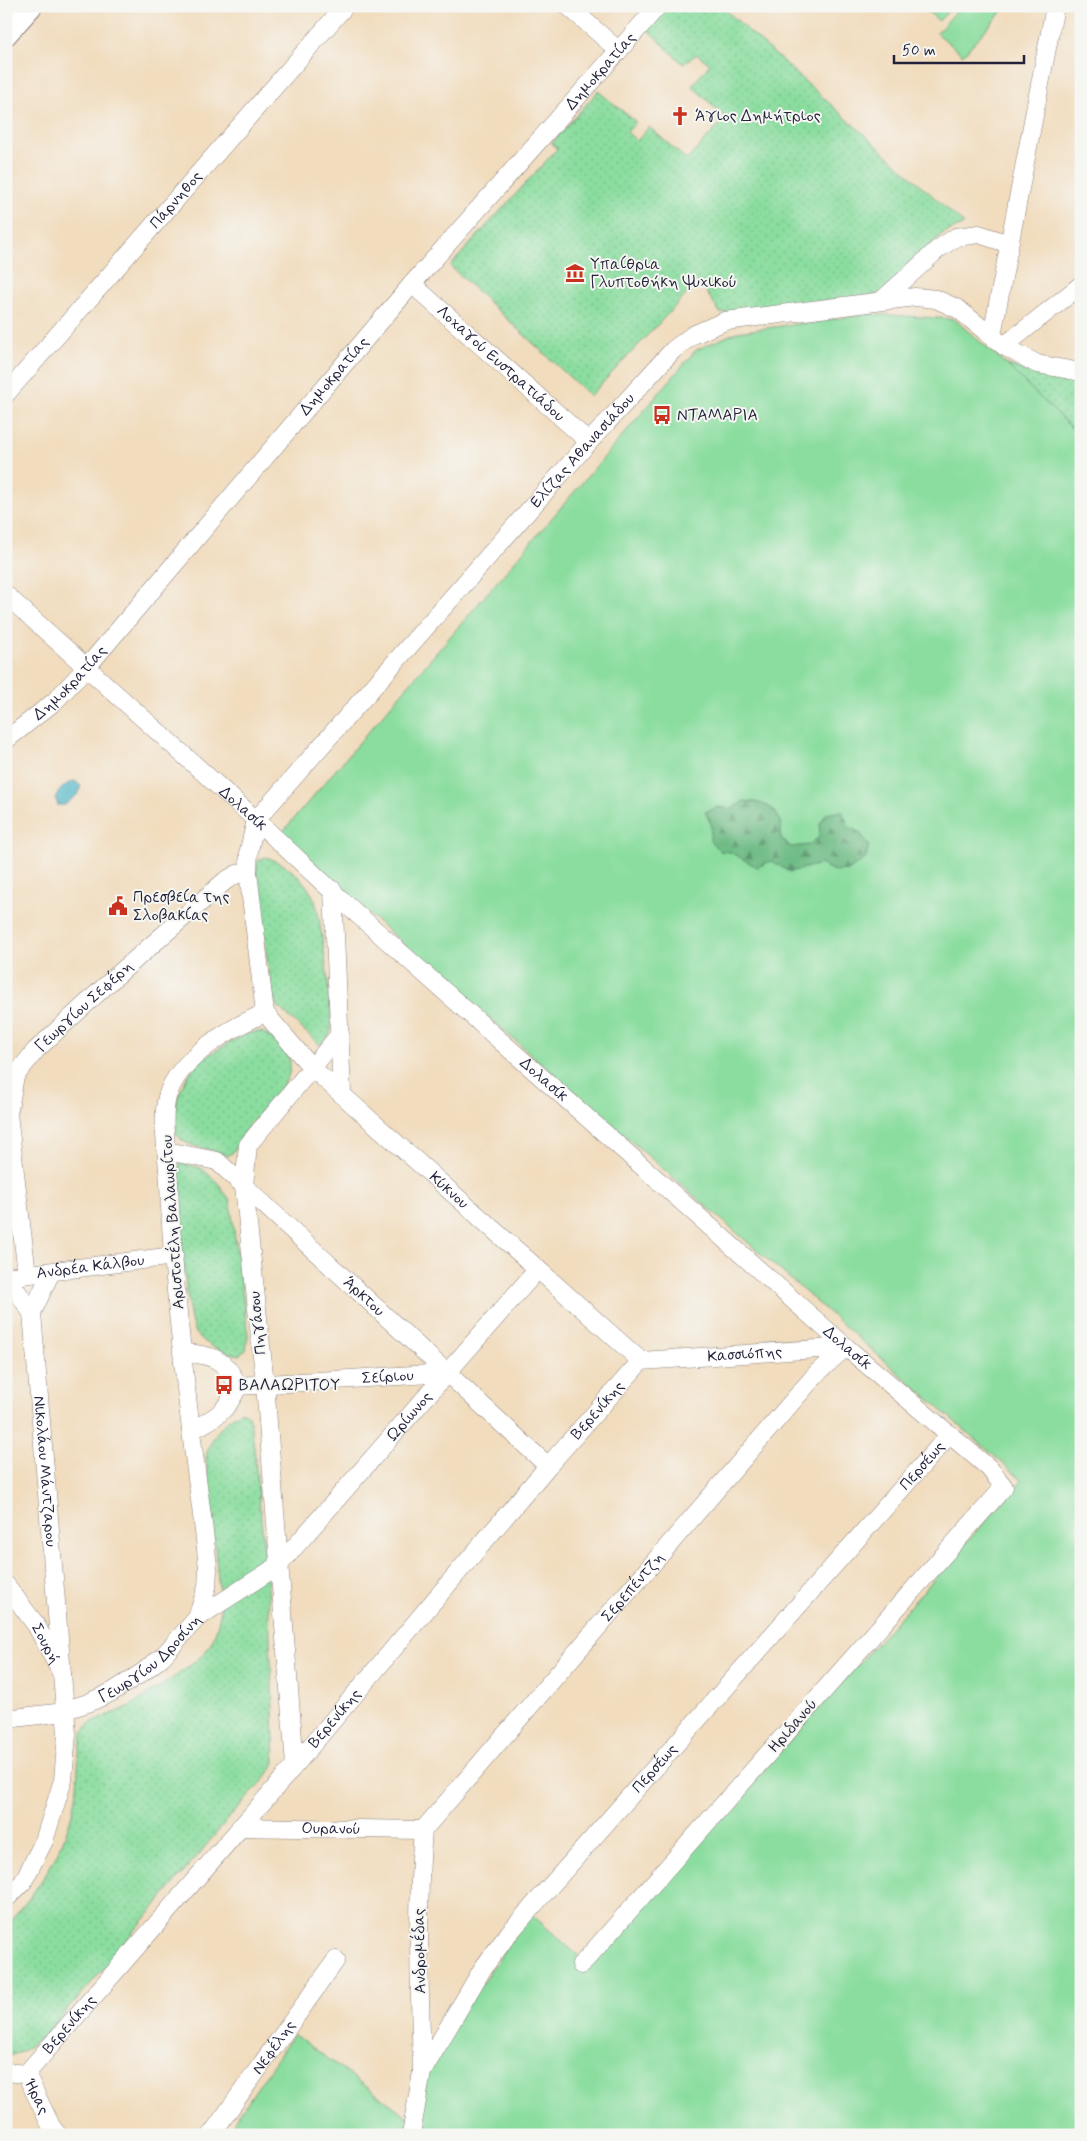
<svg xmlns="http://www.w3.org/2000/svg" width="1087" height="2141" viewBox="0 0 1087 2141" font-family="Mynerve,sans-serif">
<defs>
<pattern id="forest-firs" width="22" height="20" patternUnits="userSpaceOnUse" patternTransform="scale(1.25)"><rect width="22" height="20" fill="#6fbc86"/><path d="M5 1l3.5 6h-7zM16 11l3.5 6h-7z" fill="#5b986f"/></pattern>
<pattern id="park-dots" width="8" height="8" patternUnits="userSpaceOnUse" patternTransform="scale(1.25)"><rect width="8" height="8" fill="#8add9f"/><path d="M2 2h.1M6 6h.1" fill="none" stroke="#77bd8a" stroke-width="1.8" stroke-linecap="round"/></pattern>
</defs>
<rect width="100%" height="100%" fill="#f6f6f2"/>
<filter id="ink" filterUnits="userSpaceOnUse"><feTurbulence type="fractalNoise" baseFrequency=".02" numOctaves="2"/><feDisplacementMap in="SourceGraphic" scale="10" xChannelSelector="R" yChannelSelector="G"/><feConvolveMatrix kernelMatrix="1 2 1 2 8 2 1 2 1" color-interpolation-filters="sRGB"/></filter>
<filter id="wash" filterUnits="userSpaceOnUse"><feTurbulence type="fractalNoise" baseFrequency=".0096" numOctaves="4" result="noise"/><feDisplacementMap in="SourceGraphic" scale="20" xChannelSelector="R" yChannelSelector="G"/><feGaussianBlur stdDeviation="1.12" result="paint"/><feColorMatrix in="noise" values="0 0 0 0 0 0 0 0 0 0 0 0 0 0 0 0 0 1.4 0 .05"/><feComposite in="paint" operator="in"/></filter>
<g filter="url(#wash)">
<rect width="100%" height="100%" fill="#f1dcbd"/>
<g fill="#8add9f" stroke="#56806d">
<path d="M 928,6 L 953,6 L 939,21 L 925,9 Z"/>
<path d="M 961,6 L 1002,6 L 1004,9 L 963,55 L 937,33 Z"/>
<path d="M 870,314 L 954,319 L 1007,365 L 1081,437 L 1081,2135 L 225,2135 L 294,2034 L 422,2127 L 424,2085 L 434,2054 L 530,1913 L 590,1966 L 1022,1480 L 279,836 L 696,350 L 737,332 Z"/>
</g>
<path fill="url(#forest-firs)" stroke="#486f60" d="M 744,801 C 770,802 784,812 781,839 L 791,847 L 809,845 L 819,837 L 820,824 L 826,814 L 842,811 L 849,827 L 860,833 L 869,846 L 865,859 L 849,870 L 834,871 L 820,864 L 790,872 L 771,861 L 757,867 L 730,852 L 720,851 L 710,841 L 711,824 L 705,812 L 718,807 L 731,809 Z"/>
<g fill="url(#park-dots)" stroke="#56806d">
<path d="M 666,6 L 721,6 L 964,224 L 942,234 L 902,272 L 883,294 L 720,313 L 699,281 L 590,396 L 450,266 L 557,149 L 552,143 L 598,91 L 636,122 L 627,132 L 637,141 L 649,127 L 687,160 L 726,118 L 692,86 L 710,64 L 697,54 L 683,64 L 646,28 Z"/>
<path d="M 1007,365 L 1052,378 L 1081,380 L 1081,437 Z"/>
<path d="M 265,857 C 286,862 307,881 315,901 C 320,913 334,1018 331,1030 C 330,1036 324,1041 320,1045 L 277,1006 L 272,994 L 256,877 L 257,862 Z"/>
<path d="M 262,1032 C 320,1065 275,1093 247,1128 C 241,1136 236,1152 228,1156 C 215,1149 187,1148 179,1137 C 164,1118 184,1075 200,1061 C 208,1055 241,1035 250,1033 C 253,1032 258,1032 262,1032 Z"/>
<path d="M 180,1163 L 201,1168 L 218,1183 L 230,1200 L 248,1335 L 246,1350 L 239,1355 C 222,1352 203,1345 194,1330 C 186,1314 175,1179 180,1163 Z"/>
<path d="M 242,1411 L 249,1415 L 253,1438 L 268,1588 L 275,1763 L 264,1780 L 234,1812 L 92,1982 L 45,2035 L 21,2052 L 6,2057 L 6,1926 C 40,1888 66,1849 76,1797 C 79,1780 76,1739 87,1726 C 92,1720 116,1713 124,1709 C 139,1702 196,1664 205,1652 C 215,1640 218,1624 221,1609 L 206,1458 C 208,1440 226,1418 242,1411 Z"/>
</g>
<path fill="#48b3c6" stroke="#356a80" d="M 75,781 L 81,786 L 78,794 L 65,805 L 58,805 L 55,798 C 58,791 67,782 75,781 Z"/>
</g>
<g filter="url(#ink)">
<g fill="none" stroke-linecap="round" stroke-linejoin="round">
<g stroke="#8a7f7c" stroke-width="19">
<g id="minor">
<path d="M 568,6 L 619,51"/>
<path id="s1" d="M 412,284 L 589,442"/>
<path d="M 881,301 L 937,250 L 956,237 L 979,234 L 1009,244"/>
<path d="M 992,335 L 1055,6"/>
<path d="M 1004,346 L 1081,285"/>
<path id="s2" d="M 6,394 L 345,6"/>
<path id="s3" d="M 6,595 L 256,820 L 347,905 L 846,1347 L 989,1468 L 1004,1487 L 581,1965"/>
<path id="s4" d="M 6,740 L 55,701 L 87,667 L 412,284 L 658,6"/>
<path d="M 333,890 L 342,1093"/>
<path id="s5" d="M 265,1013 L 248,872 L 249,850 L 256,820 L 589,442 L 673,350 L 693,335 L 725,321 L 915,297 L 936,299 L 958,309 L 1004,346 L 1037,364 L 1081,372"/>
<path id="s6" d="M 265,1013 L 312,1068 L 641,1361"/>
<path id="s7" d="M 167,1151 L 217,1161 L 548,1466"/>
<path id="s8" d="M 51,1272 L 32,1313 L 62,1674"/>
<path id="s9" d="M 27,1274 L 8,1114 L 15,1076 L 36,1050 L 114,978 L 225,881 L 237,874 L 248,872"/>
<path id="s10" d="M 6,1277 L 174,1256"/>
<path d="M 7,1277 L 32,1313"/>
<path d="M 183,1353 C 211,1354 226,1359 238,1386 C 228,1410 214,1420 191,1430"/>
<path id="s11" d="M 641,1361 L 846,1347"/>
<path id="s12" d="M 238,1386 L 446,1373"/>
<path id="s13" d="M 6,1585 L 36,1625 L 62,1674 L 67,1734 L 63,1780 L 44,1841 L 23,1882 L 6,1899"/>
<path d="M 197,1618 L 207,1587 L 208,1569 C 204,1522 196,1476 191,1430 C 181,1349 172,1266 169,1184 C 168,1160 161,1119 167,1097 C 178,1058 230,1028 265,1013"/>
<path id="s14" d="M 6,1719 L 56,1713 L 88,1703 L 112,1692 L 143,1672 L 162,1657 L 197,1618 L 279,1565 L 538,1269"/>
<path d="M 295,1765 L 265,1384 L 244,1186 L 248,1145 L 340,1034"/>
<path id="s15" d="M 240,1827 L 423,1830"/>
<path id="s16" d="M 423,1830 L 817,1373 L 846,1347"/>
<path d="M 6,2072 L 26,2074"/>
<path d="M 422,2072 C 420,1991 416,1911 423,1830"/>
<path id="s17" d="M 26,2074 L 295,1765 L 548,1466 L 641,1361"/>
<path id="s18" d="M 26,2074 L 51,2126 L 58,2135"/>
<path id="s19" d="M 211,2135 L 336,1960"/>
<path id="s20" d="M 411,2135 L 422,2072 L 483,1968 L 509,1933 L 950,1434"/>
</g>
</g>
<g stroke="#8a7f7c" stroke-width="24">
<path id="tertiary" d="M 6,34 L 31,6"/>
</g>
<use href="#minor" stroke="#fff" stroke-width="18"/>
<use href="#tertiary" stroke="#fff" stroke-width="22"/>
</g>
</g>
<defs>
<g id="church-bare" transform="scale(1.5)"><path d="M-1.2-6h2.4v3.5h3.3v2.4h-3.3V6h-2.4V-.1h-3.3v-2.4h3.3Z" fill="#c8321e" stroke="#f6f6f2" stroke-width="2.5" paint-order="stroke"/></g>
<g id="museum-bare" transform="scale(1.5)"><path d="M0-6L6-3V-2H-6V-3ZM-5-1h2V3h-2ZM-1-1h2V3h-2ZM3-1h2V3H3ZM-6 4H6V6H-6Z" fill="#c8321e" stroke="#f6f6f2" stroke-width="2.5" paint-order="stroke"/></g>
<g id="bus-bare" transform="scale(1.5)"><path d="M-5-6H5V4H4V6H2V4H-2V6H-4V4H-5ZM-3.5-4V0h7V-4ZM-3.5 1.2v1.5H-2V1.2ZM2 1.2v1.5H3.5V1.2Z" fill="#c8321e" stroke="#f6f6f2" stroke-width="2.5" paint-order="stroke"/></g>
<g id="civic-bare" transform="scale(1.5)"><path d="M-.6-6.5H3V-4.5H.6V-3L4-1V1h2V6H-6V1h2V-1L-.6-3ZM-1.2 2.5V6h2.4V2.5Z" fill="#c8321e" stroke="#f6f6f2" stroke-width="2.5" paint-order="stroke"/></g>
</defs>
<g fill-rule="evenodd">
<use href="#church-bare" x="680" y="116"/>
<use href="#museum-bare" x="575" y="273"/>
<use href="#bus-bare" x="662" y="415"/>
<use href="#civic-bare" x="118" y="906"/>
<use href="#bus-bare" x="224" y="1385"/>
</g>
<g text-anchor="middle" dominant-baseline="central" stroke-width="4" stroke-linejoin="round" paint-order="stroke">
<g font-size="16" fill="#22223b" stroke="#f6f6f2">
<text stroke="none"><textPath href="#s4" startOffset="896">Δημοκρατίας</textPath></text>
<text stroke="none"><textPath href="#s2" startOffset="258">Πάρνηθος</textPath></text>
<text stroke="none"><textPath href="#s1" startOffset="119">Λοχαγού Ευστρατιάδου</textPath></text>
<text stroke="none"><textPath href="#s4" startOffset="491">Δημοκρατίας</textPath></text>
<text stroke="none"><textPath href="#s5" startOffset="688">Ελίζας Αθανασιάδου</textPath></text>
<text stroke="none"><textPath href="#s4" startOffset="86">Δημοκρατίας</textPath></text>
<text stroke="none"><textPath href="#s3" startOffset="319">Δολασίκ</textPath></text>
<text stroke="none"><textPath href="#s9" startOffset="298">Γεωργίου Σεφέρη</textPath></text>
<text stroke="none"><textPath href="#s3" startOffset="724">Δολασίκ</textPath></text>
<text stroke="none"><textPath href="#s6" startOffset="256">Κύκνου</textPath></text>
<text transform="translate(173 1222) rotate(-94)">Αριστοτέλη Βαλαωρίτου</text>
<text stroke="none"><textPath href="#s10" startOffset="85">Ανδρέα Κάλβου</textPath></text>
<text stroke="none"><textPath href="#s7" startOffset="251">Άρκτου</textPath></text>
<text transform="translate(258 1323) rotate(-96)">Πηγάσου</text>
<text stroke="none"><textPath href="#s3" startOffset="1129">Δολασίκ</textPath></text>
<text stroke="none"><textPath href="#s11" startOffset="104">Κασσιόπης</textPath></text>
<text stroke="none"><textPath href="#s12" startOffset="150">Σείριου</textPath></text>
<text stroke="none"><textPath href="#s17" startOffset="876">Βερενίκης</textPath></text>
<text stroke="none"><textPath href="#s14" startOffset="519">Ωρίωνος</textPath></text>
<text stroke="none"><textPath href="#s20" startOffset="852">Περσέως</textPath></text>
<text stroke="none"><textPath href="#s8" startOffset="204">Νικολάου Μάντζαρου</textPath></text>
<text stroke="none"><textPath href="#s16" startOffset="321">Σερεπέντζη</textPath></text>
<text stroke="none"><textPath href="#s13" startOffset="71">Σουρή</textPath></text>
<text stroke="none"><textPath href="#s14" startOffset="161">Γεωργίου Δροσίνη</textPath></text>
<text stroke="none"><textPath href="#s17" startOffset="471">Βερενίκης</textPath></text>
<text transform="translate(793 1726) rotate(-49)">Ηριδανού</text>
<text stroke="none"><textPath href="#s20" startOffset="448">Περσέως</textPath></text>
<text stroke="none"><textPath href="#s15" startOffset="91">Ουρανού</textPath></text>
<text transform="translate(420 1951) rotate(-91)">Ανδρομέδας</text>
<text stroke="none"><textPath href="#s17" startOffset="66">Βερενίκης</textPath></text>
<text stroke="none"><textPath href="#s19" startOffset="108">Νεφέλης</textPath></text>
<text stroke="none"><textPath href="#s18" startOffset="25">Ήρας</textPath></text>
</g>
<g font-size="16" fill="#22223b" stroke="#f6f6f2" text-anchor="start">
<text x="695" y="116">Άγιος Δημήτριος</text>
<text x="590" y="264">Υπαίθρια<tspan x="590" dy="18">Γλυπτοθήκη Ψυχικού</tspan></text>
<text x="677" y="415">ΝΤΑΜΑΡΙΑ</text>
<text x="133" y="897">Πρεσβεία της<tspan x="133" dy="18">Σλοβακίας</tspan></text>
<text x="239" y="1385">ΒΑΛΑΩΡΙΤΟΥ</text>
</g>
</g>
<rect width="1087" height="2141" fill="none" stroke="#f6f6f2" stroke-width="25"/>
<path d="M894 55v8h130v-8" fill="none" stroke="#22223b" stroke-width="2.5"/>
<text x="902" y="55" font-size="15" fill="#22223b" stroke="#f6f6f2" stroke-width="4" paint-order="stroke">50 m</text>
</svg>
